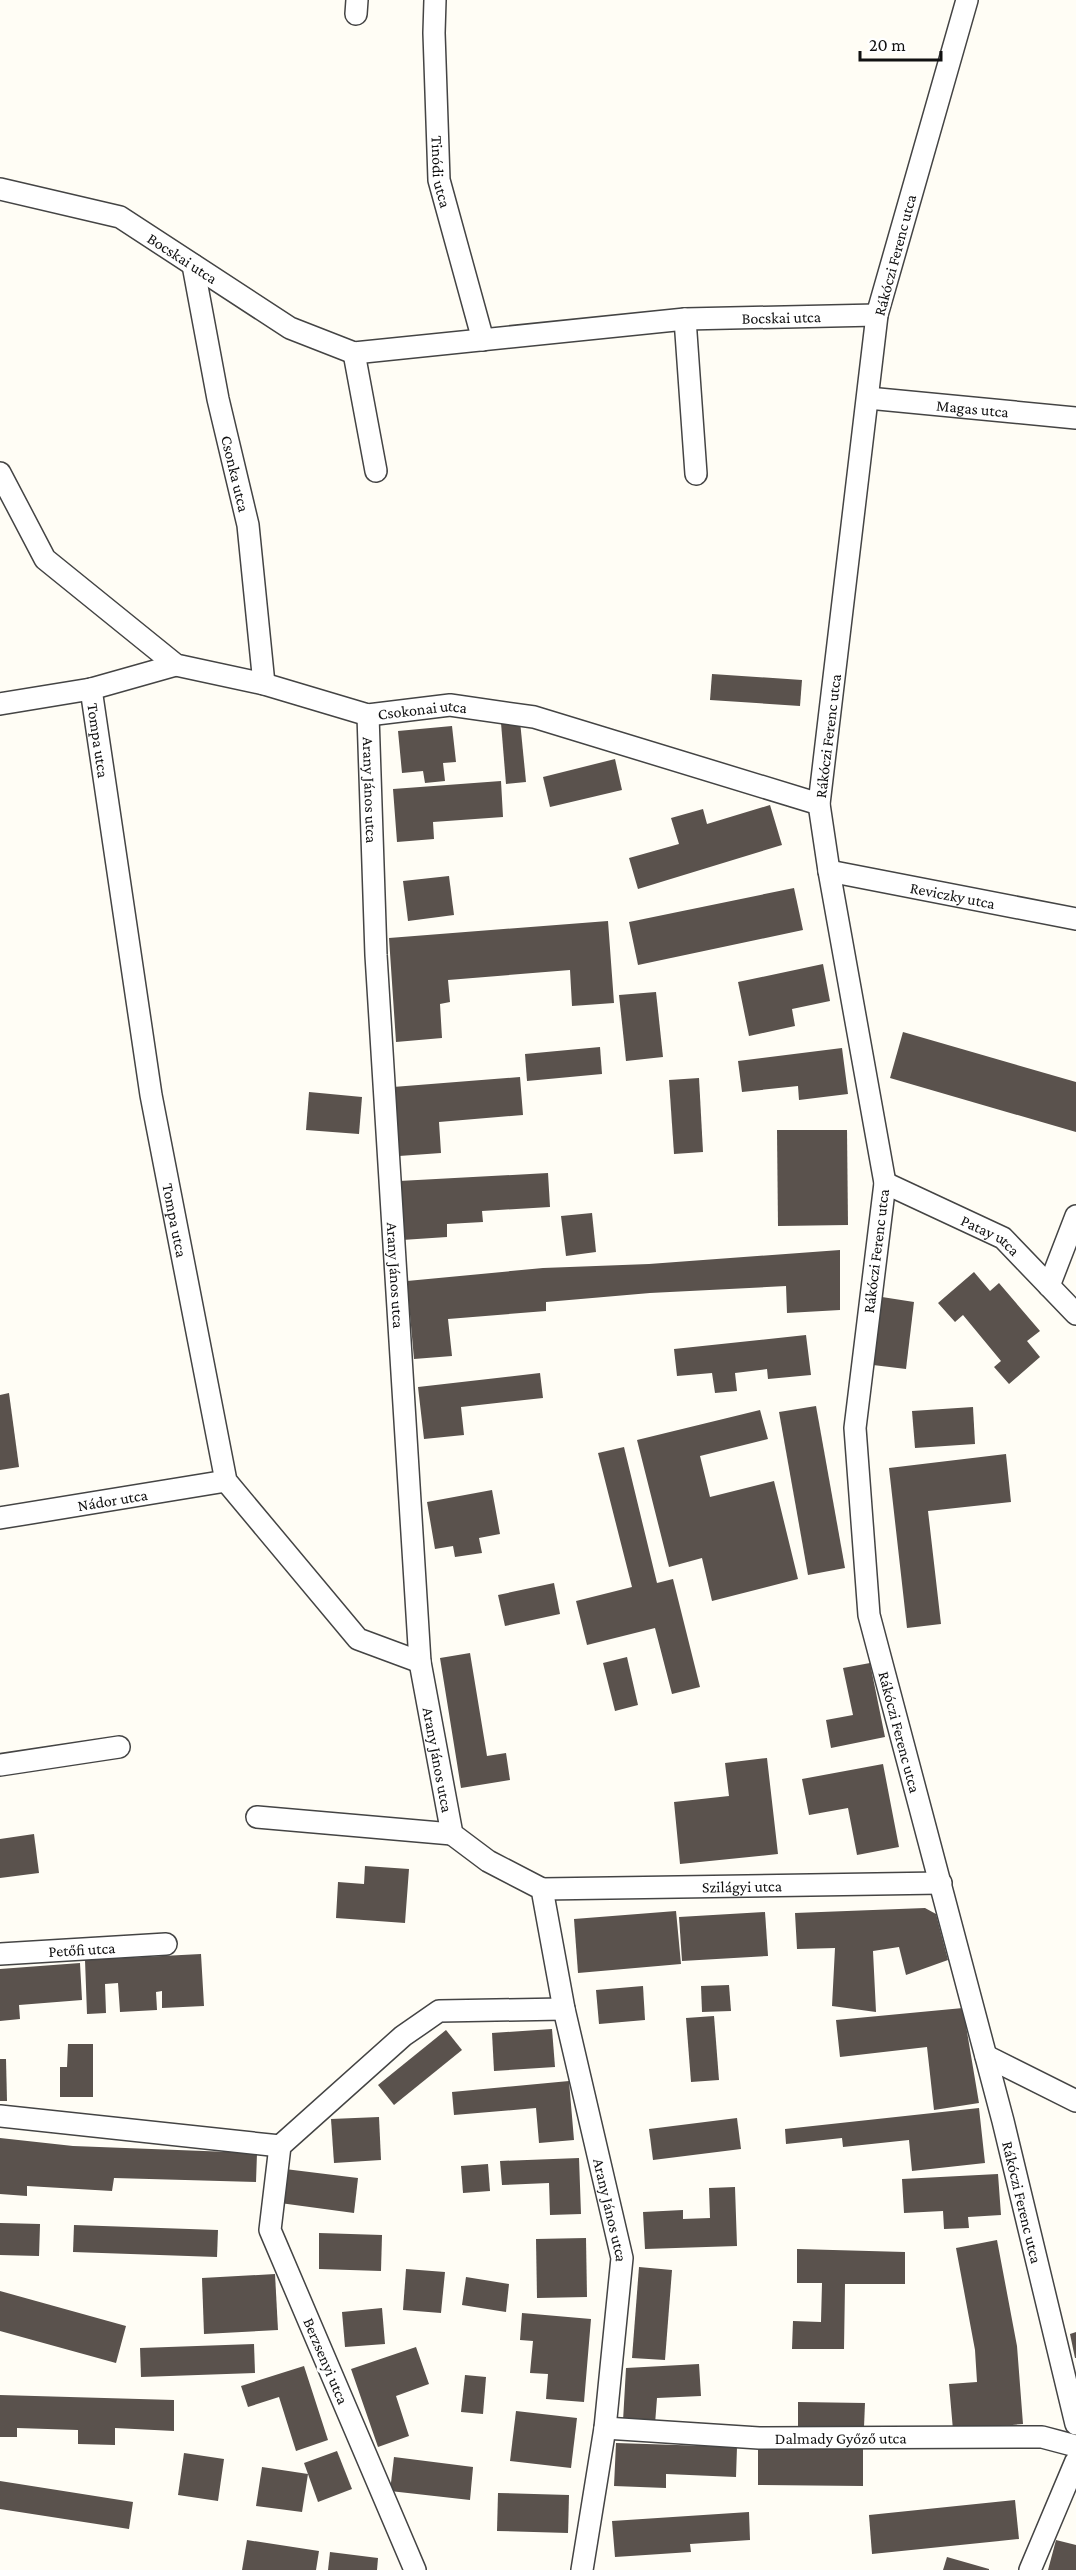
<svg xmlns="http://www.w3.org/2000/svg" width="1076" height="2570" viewBox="0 0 1076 2570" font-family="'Crimson Pro',serif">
<rect width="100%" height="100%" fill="#fffdf5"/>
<g fill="#5a524d">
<path d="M 712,674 L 802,680 L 800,706 L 710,700 Z"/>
<path d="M 520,721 L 526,782 L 506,784 L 501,723 Z"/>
<path d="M 452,726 L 456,762 L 443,763 L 445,781 L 425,783 L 423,771 L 402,773 L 398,731 Z"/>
<path d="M 615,759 L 622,790 L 550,807 L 543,777 Z"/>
<path d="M 501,781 L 503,817 L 433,822 L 434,839 L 397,842 L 393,789 Z"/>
<path d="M 770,805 L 782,845 L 638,889 L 629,858 L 679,844 L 671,818 L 703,809 L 707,824 Z"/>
<path d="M 449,876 L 454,915 L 408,921 L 403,881 Z"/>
<path d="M 794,888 L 803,930 L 638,965 L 629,922 Z"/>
<path d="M 608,921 L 614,1003 L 572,1006 L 570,970 L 448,980 L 450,1002 L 440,1004 L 442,1038 L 396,1042 L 389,938 Z"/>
<path d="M 823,964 L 830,1001 L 792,1009 L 795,1026 L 749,1036 L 738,982 Z"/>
<path d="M 656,992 L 663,1057 L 626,1061 L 619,995 Z"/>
<path d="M 903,1032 L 1076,1082 L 1076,1132 L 890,1078 Z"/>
<path d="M 600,1047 L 602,1074 L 527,1081 L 525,1054 Z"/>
<path d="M 842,1048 L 848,1094 L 799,1100 L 798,1086 L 742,1092 L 738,1061 Z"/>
<path d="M 520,1077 L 523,1115 L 439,1122 L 441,1153 L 399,1156 L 393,1087 Z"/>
<path d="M 699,1078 L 703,1152 L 674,1154 L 669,1080 Z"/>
<path d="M 309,1092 L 362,1097 L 359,1134 L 306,1130 Z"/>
<path d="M 777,1130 L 847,1130 L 848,1225 L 778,1226 Z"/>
<path d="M 548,1173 L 550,1207 L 482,1211 L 483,1222 L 447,1224 L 447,1237 L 402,1240 L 399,1181 Z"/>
<path d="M 592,1213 L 596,1252 L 566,1256 L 561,1216 Z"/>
<path d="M 840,1250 L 840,1310 L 787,1313 L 786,1286 L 650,1293 L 546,1302 L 546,1311 L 448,1319 L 452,1356 L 414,1359 L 407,1281 L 543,1268 L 649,1264 Z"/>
<path d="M 974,1272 L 990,1291 L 999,1283 L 1040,1331 L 1027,1341 L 1040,1357 L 1009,1384 L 994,1367 L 1001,1361 L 963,1315 L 955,1322 L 938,1303 Z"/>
<path d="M 882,1297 L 914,1302 L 906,1369 L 873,1365 Z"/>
<path d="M 806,1335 L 811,1375 L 768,1379 L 767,1369 L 735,1373 L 737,1391 L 715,1393 L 712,1373 L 677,1376 L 674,1349 Z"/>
<path d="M 540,1373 L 543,1398 L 461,1407 L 464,1435 L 424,1439 L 418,1387 Z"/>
<path d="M 9,1393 L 19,1467 L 0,1470 L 0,1395 Z"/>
<path d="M 816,1406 L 845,1568 L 808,1575 L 779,1412 Z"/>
<path d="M 973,1407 L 975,1444 L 915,1448 L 912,1411 Z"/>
<path d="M 760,1410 L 768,1439 L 700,1456 L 710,1497 L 774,1481 L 798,1579 L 712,1601 L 702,1558 L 669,1567 L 637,1440 Z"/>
<path d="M 624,1447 L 657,1583 L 673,1579 L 700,1687 L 672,1694 L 655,1628 L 587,1645 L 576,1601 L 632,1587 L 598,1453 Z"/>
<path d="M 1006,1454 L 1011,1502 L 928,1511 L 941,1624 L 907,1628 L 889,1468 Z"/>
<path d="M 492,1490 L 500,1534 L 479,1538 L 482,1553 L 455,1557 L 453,1546 L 435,1549 L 427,1502 Z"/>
<path d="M 554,1583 L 560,1614 L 505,1626 L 498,1595 Z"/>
<path d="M 470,1653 L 487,1756 L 506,1753 L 510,1780 L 461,1788 L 440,1658 Z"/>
<path d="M 627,1657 L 638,1705 L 615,1711 L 603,1663 Z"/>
<path d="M 870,1663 L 885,1737 L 831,1748 L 826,1720 L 853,1715 L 843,1668 Z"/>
<path d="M 767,1758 L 778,1854 L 680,1864 L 674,1802 L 729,1796 L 725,1763 Z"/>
<path d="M 883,1764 L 899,1847 L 857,1855 L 848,1808 L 809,1815 L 802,1779 Z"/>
<path d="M 34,1834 L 39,1873 L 0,1878 L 0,1839 Z"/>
<path d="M 365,1866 L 409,1869 L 405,1923 L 336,1918 L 338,1882 L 364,1884 Z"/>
<path d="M 925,1908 L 936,1914 L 948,1960 L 906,1975 L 899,1947 L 873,1951 L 876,2012 L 832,2006 L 835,1948 L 797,1949 L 795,1913 Z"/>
<path d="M 676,1911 L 681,1964 L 578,1973 L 574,1919 Z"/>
<path d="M 765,1912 L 768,1956 L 682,1961 L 679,1917 Z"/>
<path d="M 201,1954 L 204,2006 L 162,2008 L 162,1991 L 156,1992 L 157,2010 L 120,2012 L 118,1983 L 105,1984 L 106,2013 L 87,2014 L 85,1960 Z"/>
<path d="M 80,1963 L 82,2000 L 19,2005 L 20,2019 L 0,2021 L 0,1969 Z"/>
<path d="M 729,1985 L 731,2011 L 702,2012 L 701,1986 Z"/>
<path d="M 643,1986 L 645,2020 L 599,2024 L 596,1990 Z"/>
<path d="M 963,2008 L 979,2103 L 934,2110 L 927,2047 L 840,2057 L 836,2020 Z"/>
<path d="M 714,2016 L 719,2080 L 691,2082 L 686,2018 Z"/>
<path d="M 552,2029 L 555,2067 L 494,2071 L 492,2033 Z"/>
<path d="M 446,2030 L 462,2050 L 394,2105 L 378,2085 Z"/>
<path d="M 68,2044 L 93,2044 L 93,2097 L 60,2097 L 60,2067 L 67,2067 Z"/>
<path d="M 0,2059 L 6,2059 L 7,2101 L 0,2101 Z"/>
<path d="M 569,2081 L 574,2140 L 539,2143 L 536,2108 L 454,2115 L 452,2092 Z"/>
<path d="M 979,2108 L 985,2163 L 912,2171 L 909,2140 L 843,2147 L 842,2138 L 786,2144 L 785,2129 Z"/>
<path d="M 379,2117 L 381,2160 L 334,2163 L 331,2119 Z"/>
<path d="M 737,2118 L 741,2149 L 653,2160 L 649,2129 Z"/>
<path d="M 0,2138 L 73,2146 L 257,2153 L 256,2182 L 114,2178 L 112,2191 L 27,2186 L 27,2196 L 0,2194 Z"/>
<path d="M 579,2158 L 581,2214 L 550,2215 L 549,2183 L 502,2185 L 500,2161 Z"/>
<path d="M 488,2164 L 490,2191 L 463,2193 L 461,2166 Z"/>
<path d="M 285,2169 L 358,2178 L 354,2213 L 280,2203 Z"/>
<path d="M 998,2174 L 1001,2215 L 968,2217 L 969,2228 L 944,2229 L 943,2211 L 904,2213 L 902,2179 Z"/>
<path d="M 735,2187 L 737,2246 L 645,2249 L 643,2212 L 683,2210 L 683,2219 L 710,2218 L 709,2188 Z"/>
<path d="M 0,2223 L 40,2224 L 39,2256 L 0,2255 Z"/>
<path d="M 74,2225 L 218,2230 L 217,2257 L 73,2252 Z"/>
<path d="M 319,2233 L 382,2235 L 381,2271 L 319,2269 Z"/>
<path d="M 586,2238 L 587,2297 L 537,2298 L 536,2239 Z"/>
<path d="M 997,2240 L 1017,2346 L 1023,2424 L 953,2430 L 949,2384 L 977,2382 L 975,2350 L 956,2248 Z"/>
<path d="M 797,2249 L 905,2252 L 905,2284 L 845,2284 L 844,2349 L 792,2349 L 793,2321 L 821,2322 L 822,2283 L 797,2283 Z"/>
<path d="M 639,2267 L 672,2270 L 665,2360 L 632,2358 Z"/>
<path d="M 406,2269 L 445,2272 L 441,2313 L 403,2310 Z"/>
<path d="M 275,2274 L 278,2330 L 204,2334 L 202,2278 Z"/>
<path d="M 466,2277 L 509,2284 L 506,2312 L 462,2305 Z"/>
<path d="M 0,2291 L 126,2326 L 116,2363 L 0,2331 Z"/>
<path d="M 382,2308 L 385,2344 L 345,2347 L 342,2312 Z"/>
<path d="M 522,2313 L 591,2319 L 584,2402 L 546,2399 L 548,2374 L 530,2373 L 533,2341 L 520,2340 Z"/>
<path d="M 1076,2332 L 1076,2358 L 1075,2358 L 1070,2334 Z"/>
<path d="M 254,2344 L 255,2373 L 141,2377 L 140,2348 Z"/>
<path d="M 416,2347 L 429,2384 L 396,2396 L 409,2436 L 378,2447 L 351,2369 Z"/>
<path d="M 699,2364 L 701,2396 L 657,2398 L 655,2424 L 623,2421 L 626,2368 Z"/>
<path d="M 304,2366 L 328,2440 L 296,2451 L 279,2397 L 248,2407 L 241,2386 Z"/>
<path d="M 465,2375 L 486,2377 L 483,2414 L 461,2412 Z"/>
<path d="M 0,2395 L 174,2400 L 174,2431 L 115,2428 L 115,2445 L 78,2444 L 78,2430 L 17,2428 L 17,2437 L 0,2437 Z"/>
<path d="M 798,2402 L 865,2403 L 864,2427 L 798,2426 Z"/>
<path d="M 516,2411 L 577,2418 L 571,2468 L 510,2461 Z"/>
<path d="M 616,2443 L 737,2447 L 736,2477 L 666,2474 L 666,2488 L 614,2486 Z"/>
<path d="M 758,2445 L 863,2446 L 863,2486 L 758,2485 Z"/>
<path d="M 337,2451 L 352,2489 L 318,2502 L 304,2463 Z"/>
<path d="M 184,2453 L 224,2459 L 218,2501 L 178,2495 Z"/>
<path d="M 394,2457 L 473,2467 L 470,2500 L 390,2491 Z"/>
<path d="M 262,2467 L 308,2474 L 302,2512 L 256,2506 Z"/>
<path d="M 0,2481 L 133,2502 L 129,2529 L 0,2509 Z"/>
<path d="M 498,2493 L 569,2495 L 568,2533 L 497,2531 Z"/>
<path d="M 1015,2500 L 1019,2539 L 872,2554 L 869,2515 Z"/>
<path d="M 749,2512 L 750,2540 L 690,2544 L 691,2552 L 615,2557 L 612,2521 Z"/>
<path d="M 247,2540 L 319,2551 L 316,2570 L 242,2570 Z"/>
<path d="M 1056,2540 L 1076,2545 L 1076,2570 L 1048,2570 Z"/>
<path d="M 330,2552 L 378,2558 L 377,2570 L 328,2570 Z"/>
<path d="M 947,2557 L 989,2569 L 989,2570 L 943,2570 Z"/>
</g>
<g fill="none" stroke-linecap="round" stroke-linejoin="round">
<g stroke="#444" stroke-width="24">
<g id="street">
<path id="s1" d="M 435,0 L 434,33 L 439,180 L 483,340"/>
<path id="s2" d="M 967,0 L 877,315 L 819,804 L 829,871 L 885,1183 L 855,1428 L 869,1615 L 1003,2121 L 1076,2424"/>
<path d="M 356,14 L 357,0"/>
<path id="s3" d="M 0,189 L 120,217 L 290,328 L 354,353 L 685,319 L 877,315"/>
<path id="s4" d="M 193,265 L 218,399 L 248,525 L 264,684"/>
<path d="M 685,319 L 696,474"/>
<path d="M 354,353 L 376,471"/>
<path id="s5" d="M 868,398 L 1076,418"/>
<path id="s6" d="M 0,473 L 45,559 L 176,665 L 264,684 L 368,715 L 450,705 L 534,717 L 819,804"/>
<path id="s7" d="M 91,689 L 151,1095 L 226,1481 L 358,1639 L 420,1662"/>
<path d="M 0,704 L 91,689 L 176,665"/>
<path id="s8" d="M 368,715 L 376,955 L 420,1662 L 452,1834 L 488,1861 L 542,1889 L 564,2009 L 622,2258 L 605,2428 L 582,2570"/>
<path id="s9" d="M 829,871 L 1076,919"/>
<path id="s10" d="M 885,1183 L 1003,1238 L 1076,1314"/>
<path d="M 1049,1286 L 1076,1216"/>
<path id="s11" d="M 0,1518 L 226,1481"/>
<path d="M 0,1765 L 119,1747"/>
<path d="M 257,1817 L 452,1834"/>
<path id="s12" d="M 542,1889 L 941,1883"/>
<path id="s13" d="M 0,1954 L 166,1944"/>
<path d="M 986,2056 L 1076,2101"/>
<path d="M 0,2116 L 280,2146"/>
<path id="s14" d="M 605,2428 L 759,2438 L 1042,2437 L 1076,2446"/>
<path d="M 415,2570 L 270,2230 L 280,2146 L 403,2036 L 439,2011 L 564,2009"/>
<path d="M 1030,2570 L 1076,2461"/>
</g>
</g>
<use href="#street" stroke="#fff" stroke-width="21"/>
</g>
<g text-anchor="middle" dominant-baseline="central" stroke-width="6" stroke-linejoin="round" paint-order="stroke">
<g font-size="16" fill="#111" stroke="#fff">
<text stroke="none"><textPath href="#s1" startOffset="172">Tinódi utca</textPath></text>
<text transform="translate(895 255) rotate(-75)">Rákóczi Ferenc utca</text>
<text stroke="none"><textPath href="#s3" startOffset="198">Bocskai utca</textPath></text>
<text stroke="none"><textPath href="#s3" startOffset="824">Bocskai utca</textPath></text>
<text stroke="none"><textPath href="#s5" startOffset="105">Magas utca</textPath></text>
<text stroke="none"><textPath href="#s4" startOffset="213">Csonka utca</textPath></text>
<text stroke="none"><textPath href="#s6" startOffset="519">Csokonai utca</textPath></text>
<text transform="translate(828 736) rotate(-83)">Rákóczi Ferenc utca</text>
<text stroke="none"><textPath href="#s7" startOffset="52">Tompa utca</textPath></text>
<text stroke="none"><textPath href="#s8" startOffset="75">Arany János utca</textPath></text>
<text stroke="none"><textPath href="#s9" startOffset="126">Reviczky utca</textPath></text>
<text stroke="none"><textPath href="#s7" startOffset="538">Tompa utca</textPath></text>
<text stroke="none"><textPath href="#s10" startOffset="118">Patay utca</textPath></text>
<text transform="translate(876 1251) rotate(-83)">Rákóczi Ferenc utca</text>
<text stroke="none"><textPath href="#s8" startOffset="561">Arany János utca</textPath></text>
<text stroke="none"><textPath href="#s11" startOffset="114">Nádor utca</textPath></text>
<text stroke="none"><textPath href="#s2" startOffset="1760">Rákóczi Ferenc utca</textPath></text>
<text stroke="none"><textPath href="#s8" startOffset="1048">Arany János utca</textPath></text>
<text stroke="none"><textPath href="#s12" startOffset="200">Szilágyi utca</textPath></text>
<text stroke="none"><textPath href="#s13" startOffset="82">Petőfi utca</textPath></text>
<text stroke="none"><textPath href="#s2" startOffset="2246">Rákóczi Ferenc utca</textPath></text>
<text stroke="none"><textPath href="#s8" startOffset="1558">Arany János utca</textPath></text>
<text transform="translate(326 2361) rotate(67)">Berzsenyi utca</text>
<text stroke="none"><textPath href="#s14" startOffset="236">Dalmady Győző utca</textPath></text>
</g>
</g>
<path d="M860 51v9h81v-9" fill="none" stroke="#111111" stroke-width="3"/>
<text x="869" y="51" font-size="18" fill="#111111" stroke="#ffffff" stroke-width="4.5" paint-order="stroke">20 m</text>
</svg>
